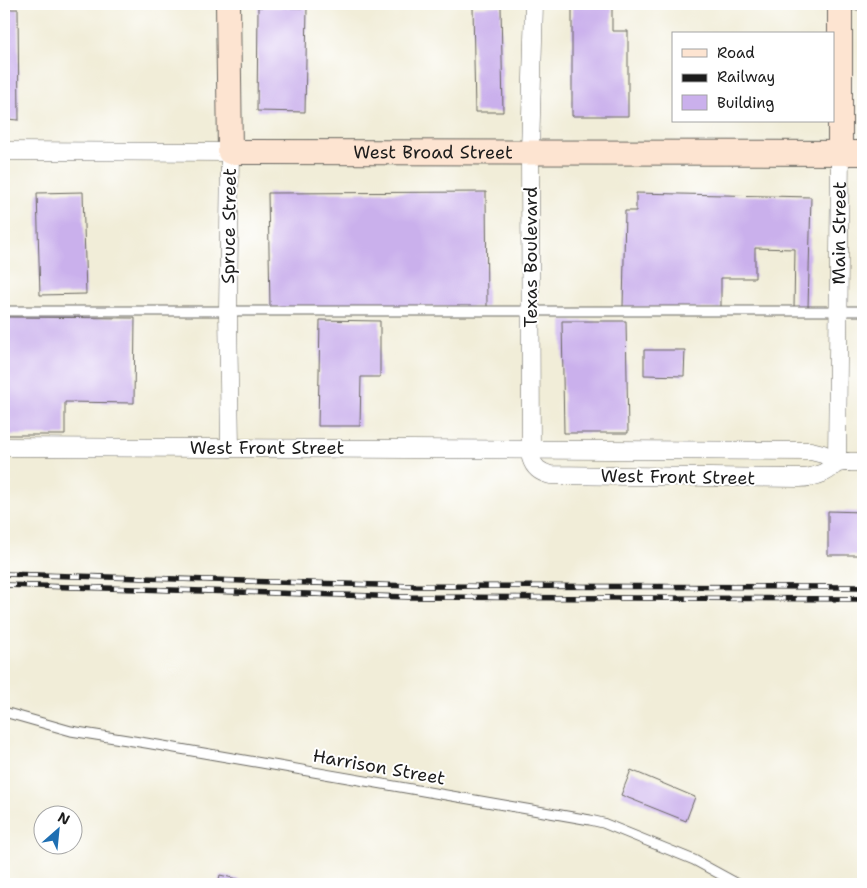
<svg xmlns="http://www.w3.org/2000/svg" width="867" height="888" viewBox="0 0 867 888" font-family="'Shantell Sans',sans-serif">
<rect width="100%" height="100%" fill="#fff"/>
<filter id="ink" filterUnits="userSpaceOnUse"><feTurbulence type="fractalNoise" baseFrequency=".02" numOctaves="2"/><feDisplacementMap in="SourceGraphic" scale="10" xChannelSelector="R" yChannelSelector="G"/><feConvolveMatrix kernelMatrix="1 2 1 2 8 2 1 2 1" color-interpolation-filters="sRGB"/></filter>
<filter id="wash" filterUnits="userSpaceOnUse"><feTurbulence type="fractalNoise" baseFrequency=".0096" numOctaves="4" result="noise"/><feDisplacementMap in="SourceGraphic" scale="20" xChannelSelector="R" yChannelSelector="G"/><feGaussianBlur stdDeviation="1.12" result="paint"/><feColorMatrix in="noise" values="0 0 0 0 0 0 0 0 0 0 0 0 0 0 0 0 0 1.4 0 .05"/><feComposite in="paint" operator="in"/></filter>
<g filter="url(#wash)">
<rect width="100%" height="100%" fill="#f1edd8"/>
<g id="blocks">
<g fill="#cab0ec">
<path d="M 501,6 L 503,112 L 475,112 L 473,7 Z"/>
<path d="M 572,6 L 612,6 L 612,31 L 628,31 L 628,116 L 572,116 Z"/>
<path d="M 258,7 L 307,8 L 305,112 L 257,111 Z"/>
<path d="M 4,9 L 18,9 L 19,120 L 4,119 Z"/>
<path d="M 83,192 L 86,294 L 40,295 L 37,193 Z"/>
<path d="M 486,192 L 487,307 L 270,308 L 268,193 Z"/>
<path d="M 636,193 L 811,197 L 808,308 L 794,308 L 795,249 L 755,248 L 755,278 L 721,278 L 721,309 L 623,307 L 625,211 L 636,211 Z"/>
<path d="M 4,317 L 135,318 L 134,403 L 65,402 L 65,435 L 4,435 Z"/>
<path d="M 320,320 L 380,321 L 380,377 L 361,377 L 360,426 L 318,426 Z"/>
<path d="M 562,321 L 626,321 L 628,433 L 564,433 Z"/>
<path d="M 644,350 L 685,350 L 684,376 L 644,375 Z"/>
<path d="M 828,511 L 863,512 L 863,555 L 828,555 Z"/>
<path d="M 631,770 L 695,797 L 686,821 L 621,795 Z"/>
<path d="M 220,875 L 250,882 L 250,884 L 218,884 Z"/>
</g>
</g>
</g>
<g filter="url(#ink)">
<use href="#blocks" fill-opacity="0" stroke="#67655e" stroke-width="1"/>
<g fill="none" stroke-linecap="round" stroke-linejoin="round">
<g stroke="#67655e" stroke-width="11">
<g id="lane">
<path d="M 785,4 L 863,5"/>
<path d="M 4,311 L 863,311"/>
<path d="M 4,712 L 71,731 L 146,743 L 590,820 L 603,823 L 694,860 L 738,884"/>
</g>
</g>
<g stroke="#67655e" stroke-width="19">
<g id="street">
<path d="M 534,4 L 530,152 L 531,458 C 534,468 540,472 550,475 L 800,478 C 808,478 816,476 823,473 C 836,467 832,462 848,462"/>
<path d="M 4,151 L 230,152 L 228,312 L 230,448"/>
<path d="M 4,447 L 811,451 L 823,454 L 837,462 L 863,462"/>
<path id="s1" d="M 837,462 L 840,153"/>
</g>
</g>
<g stroke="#67655e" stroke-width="26">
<g id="secondary">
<path id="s2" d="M 228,4 L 230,152 L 863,153"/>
<path d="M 840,153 L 840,4"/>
</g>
</g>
<use href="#lane" stroke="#fff" stroke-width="9"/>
<use href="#street" stroke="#fff" stroke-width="18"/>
<use href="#secondary" stroke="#fde4d1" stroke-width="24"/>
<g stroke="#1c1c1c" stroke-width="5.5">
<g id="rail">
<path d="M 4,574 L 414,586 L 863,587"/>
<path d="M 4,585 L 409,597 L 863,599"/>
<path d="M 4,884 L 23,884"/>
</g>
</g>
<use href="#rail" stroke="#fff" stroke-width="4" stroke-dasharray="11" stroke-linecap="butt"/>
</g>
</g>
<g text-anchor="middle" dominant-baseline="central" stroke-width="4" stroke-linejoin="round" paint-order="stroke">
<g font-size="18" fill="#1c1c1c" stroke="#fff">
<text stroke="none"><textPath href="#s2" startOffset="351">West Broad Street</textPath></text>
<text transform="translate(229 226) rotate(-89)">Spruce Street</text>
<text stroke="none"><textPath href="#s1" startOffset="229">Main Street</textPath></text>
<text transform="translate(531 257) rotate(-90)">Texas Boulevard</text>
<text x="267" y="448">West Front Street</text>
<text transform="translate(678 477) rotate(1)">West Front Street</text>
<text transform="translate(379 767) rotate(10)">Harrison Street</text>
</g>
</g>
<rect width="867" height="888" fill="none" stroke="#fff" stroke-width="20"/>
<rect x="672" y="32" width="162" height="90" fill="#ffffff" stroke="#a4a4a4"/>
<rect x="682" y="49" width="25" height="8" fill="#fde4d1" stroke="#a4a4a4"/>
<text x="717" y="58" font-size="15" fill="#1c1c1c">Road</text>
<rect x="682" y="74" width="25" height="8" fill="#1c1c1c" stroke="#a4a4a4"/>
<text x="717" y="82" font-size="15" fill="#1c1c1c">Railway</text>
<rect x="682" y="95" width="25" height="15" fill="#cab0ec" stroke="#a4a4a4"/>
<text x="717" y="108" font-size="15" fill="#1c1c1c">Building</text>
<g transform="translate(58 830) rotate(27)"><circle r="24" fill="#ffffff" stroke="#a4a4a4"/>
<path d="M0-4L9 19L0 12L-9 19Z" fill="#1f6fb2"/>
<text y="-8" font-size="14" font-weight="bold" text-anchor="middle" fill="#1c1c1c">N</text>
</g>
</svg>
